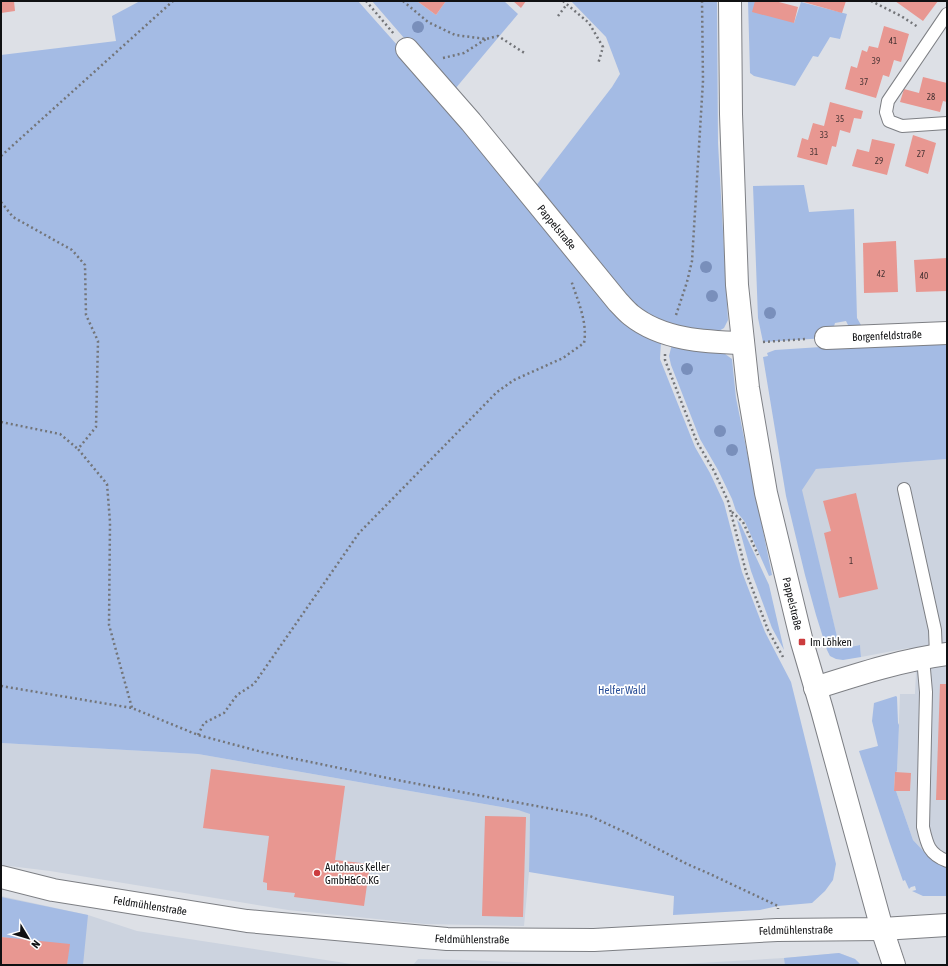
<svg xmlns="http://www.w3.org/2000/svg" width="948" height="966" viewBox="0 0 948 966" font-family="'Asap Condensed',sans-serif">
<rect width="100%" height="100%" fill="#dde0e6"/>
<g fill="#ccd3df">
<path d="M 947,459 L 947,866 L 928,856 L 913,840 L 896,791 L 894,791 L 895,772 L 897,771 L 900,694 L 915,694 L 915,692 L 916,674 L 909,648 L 861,657 L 860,645 L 840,649 L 801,490 L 816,469 Z"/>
<path d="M 1,743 L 198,754 L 518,810 L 530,813 L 529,872 L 524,926 L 425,924 L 288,910 L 50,871 L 1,865 Z"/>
<path d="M 1,896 L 88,915 L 137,931 L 358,965 L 1,965 Z"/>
<path d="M 839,953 L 855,959 L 861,965 L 665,965 L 784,958 Z"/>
<path d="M 418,959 L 466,960 L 581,965 L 413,965 Z"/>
</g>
<g fill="#a4bbe4">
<path d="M 140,1 L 358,1 L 661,342 L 660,359 L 695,447 L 710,473 L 724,503 L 742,572 L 765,632 L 791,682 L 836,864 L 833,880 L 825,891 L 812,903 L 778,906 L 760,910 L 673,915 L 674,896 L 529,872 L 530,814 L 518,810 L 198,754 L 1,743 L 1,55 L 116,41 L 112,16 Z"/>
<path d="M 372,1 L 417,1 L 436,15 L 446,1 L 504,1 L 518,14 L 455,89 L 411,46 Z"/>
<path d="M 571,1 L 717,1 L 718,143 L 728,320 L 724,328 L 717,332 L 682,330 L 642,314 L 535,187 L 612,87 L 620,74 L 606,37 Z"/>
<path d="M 748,1 L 755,1 L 794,23 L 801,2 L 847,14 L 840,39 L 830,37 L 818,57 L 813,56 L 795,86 L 754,76 L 750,73 Z"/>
<path d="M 804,185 L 809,212 L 854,209 L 857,318 L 861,325 L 857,333 L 851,331 L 846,321 L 835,323 L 832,333 L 826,338 L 763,342 L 758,318 L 753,186 Z"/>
<path d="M 947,333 L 947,459 L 816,469 L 802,490 L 840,649 L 860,645 L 861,657 L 843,660 L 836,659 L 830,656 L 827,650 L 816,615 L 805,575 L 786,496 L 763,357 L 768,356 L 767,353 L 775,350 L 821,347 Z"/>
<path d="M 672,344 L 721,351 L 732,359 L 736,398 L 772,575 L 769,576 L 745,522 L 736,511 L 732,499 L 718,470 L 700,439 L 671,365 L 669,356 Z"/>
<path d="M 737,520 L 740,523 L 769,585 L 784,650 L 772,628 L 751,571 Z"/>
<path d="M 896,696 L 897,697 L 898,723 L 899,725 L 897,771 L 895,773 L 894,790 L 896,791 L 913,840 L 928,856 L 947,866 L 947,896 L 923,896 L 912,891 L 916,890 L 915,886 L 911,887 L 909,889 L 905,880 L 903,881 L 890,844 L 859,751 L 878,746 L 872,721 L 874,703 Z"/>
<path d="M 1,897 L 88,915 L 83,965 L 67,965 L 69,945 L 1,937 Z"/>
<path d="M 839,953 L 855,959 L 861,965 L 785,965 L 784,958 Z"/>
</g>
<g fill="#e89791">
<path d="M 1,1 L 14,1 L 15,11 L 1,13 Z"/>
<path d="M 417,1 L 446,1 L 436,15 Z"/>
<path d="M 513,1 L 526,1 L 521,8 Z"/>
<path d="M 755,1 L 775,1 L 798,7 L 794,23 L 752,12 Z"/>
<path d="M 800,1 L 846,1 L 842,13 Z"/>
<path d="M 895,1 L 938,1 L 923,21 Z"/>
<path d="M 884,26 L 909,34 L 901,62 L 894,60 L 889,77 L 883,75 L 876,98 L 845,89 L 851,66 L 857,68 L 862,50 L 867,52 L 869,46 L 878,48 Z"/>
<path d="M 923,77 L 947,83 L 947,102 L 943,101 L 940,112 L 900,102 L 904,89 L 919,93 Z"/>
<path d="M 830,102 L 863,111 L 861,119 L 854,118 L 850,133 L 840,130 L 836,147 L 832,146 L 827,165 L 797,157 L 802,138 L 808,140 L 813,123 L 824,126 Z"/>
<path d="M 913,135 L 936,143 L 928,174 L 905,166 Z"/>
<path d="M 872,139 L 895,144 L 887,175 L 852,166 L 857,149 L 869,152 Z"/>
<path d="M 896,241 L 898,292 L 864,293 L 863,243 Z"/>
<path d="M 947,258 L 947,291 L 916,292 L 914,260 Z"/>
<path d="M 856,493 L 878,589 L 839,598 L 824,533 L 831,531 L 823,501 Z"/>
<path d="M 940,684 L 947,684 L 947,800 L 936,800 Z"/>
<path d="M 211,769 L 345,786 L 335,860 L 370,864 L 364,906 L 294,897 L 295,893 L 267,890 L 267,883 L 263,882 L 269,836 L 203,828 Z"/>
<path d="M 895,772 L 911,773 L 910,791 L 894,791 Z"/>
<path d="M 485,816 L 526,817 L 523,917 L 482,916 Z"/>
<path d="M 1,937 L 70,944 L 67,965 L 1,965 Z"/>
</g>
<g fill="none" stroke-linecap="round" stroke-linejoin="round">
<g stroke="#7d7f84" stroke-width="14">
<g id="lane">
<path d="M 947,14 L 888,101 L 886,112 L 889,121 L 902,126 L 947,123"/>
<path d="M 904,489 L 935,630 L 936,655"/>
<path d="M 923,658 L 926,692 L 923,827 C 927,845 929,854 947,861"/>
</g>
</g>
<g stroke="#7d7f84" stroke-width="24">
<g id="street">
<path id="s1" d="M 407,49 L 471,122 L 618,302 C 622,306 626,311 631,315 C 662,340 705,342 743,343"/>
<path id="s2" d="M 826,338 L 947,333"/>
<path d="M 815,688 C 859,674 902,660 947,654"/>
<path d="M 882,929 L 894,965"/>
</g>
</g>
<g stroke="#7d7f84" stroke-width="24">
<g id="secondary">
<path id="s3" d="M 730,1 L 731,114 L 737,285 L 748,388 L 766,493 L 802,642 L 822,710 L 882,929"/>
<path id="s4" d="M 1,877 L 53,890 L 247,921 L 447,939 L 594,940 L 777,930 L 882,929 L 947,925"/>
</g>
</g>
<g stroke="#737579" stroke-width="2.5" stroke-dasharray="2 3" stroke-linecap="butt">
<path d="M 366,1 L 394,34"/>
<path d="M 403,1 L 428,22 L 455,35 L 486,39 L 498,36 L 526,54"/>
<path d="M 563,1 L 589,23 L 603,47 L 598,64"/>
<path d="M 871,1 L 901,16 L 918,27"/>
<path d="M 558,16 L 567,4"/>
<path d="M 443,58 L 464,53 L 486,39"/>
<path d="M 1,156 L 173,1"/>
<path d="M 1,202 L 13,217 L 72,250 L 85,265 L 86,315 L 98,341 L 96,427 L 78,449 L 107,484 L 110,522 L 109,625 L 132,708"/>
<path d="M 676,315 L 687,282 L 692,261 L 703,81 L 702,1"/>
<path d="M 763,342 L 806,339"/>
<path d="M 665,354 L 665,360 L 697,442 L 714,471 L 728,501 L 746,572 L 768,630 L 783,657"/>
<path d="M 1,422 L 60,434 L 78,449"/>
<path d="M 732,512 L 743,522 L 758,555"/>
<path d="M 1,686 L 132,708 L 198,735 L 262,752 L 402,781 L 590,816 L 629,834 L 687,864 L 710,874 L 778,906 L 778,909"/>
<path d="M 198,735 L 204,723 L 224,713 L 237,695 L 254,684 L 359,533 L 497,392 L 514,380 L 563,358 L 584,343 C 588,322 577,299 571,280"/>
</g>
<use href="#lane" stroke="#fff" stroke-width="12"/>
<use href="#street" stroke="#fff" stroke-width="22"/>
<use href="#secondary" stroke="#fff" stroke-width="22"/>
</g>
<g fill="#798fbb">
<circle cx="418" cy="27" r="6"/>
<circle cx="706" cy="267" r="6"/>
<circle cx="712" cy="296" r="6"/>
<circle cx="770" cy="313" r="6"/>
<circle cx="687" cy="369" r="6"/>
<circle cx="720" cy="431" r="6"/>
<circle cx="732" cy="450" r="6"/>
</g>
<g fill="#cc3c3e" stroke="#fff" stroke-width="1.5">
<rect x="798" y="638" width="8" height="8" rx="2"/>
<circle cx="317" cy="873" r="4"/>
</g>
<g text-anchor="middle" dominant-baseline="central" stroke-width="3.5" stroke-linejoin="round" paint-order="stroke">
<g font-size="9" fill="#463232">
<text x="893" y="41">41</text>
<text x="876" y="61">39</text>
<text x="864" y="82">37</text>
<text x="931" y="97">28</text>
<text x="840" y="119">35</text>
<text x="824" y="135">33</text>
<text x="814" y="152">31</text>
<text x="921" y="154">27</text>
<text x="879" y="161">29</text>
<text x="881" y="274">42</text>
<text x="924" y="276">40</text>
<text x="851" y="561">1</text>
</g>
<g font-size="11" fill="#101113" stroke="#fff">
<text stroke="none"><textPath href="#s1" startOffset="233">Pappelstraße</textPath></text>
<text stroke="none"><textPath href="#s2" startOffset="61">Borgenfeldstraße</textPath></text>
<text stroke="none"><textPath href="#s3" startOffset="608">Pappelstraße</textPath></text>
<text stroke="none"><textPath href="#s4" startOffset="152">Feldmühlenstraße</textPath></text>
<text stroke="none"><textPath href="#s4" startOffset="800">Feldmühlenstraße</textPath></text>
<text stroke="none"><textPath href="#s4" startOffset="476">Feldmühlenstraße</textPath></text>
</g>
<g font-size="11" fill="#101113" stroke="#fff" text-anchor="start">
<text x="810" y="642">Im Löhken</text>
<text x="325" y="867">Autohaus Keller<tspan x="325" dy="13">GmbH&amp;Co.KG</tspan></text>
</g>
<g font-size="11" fill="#274d97" stroke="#fff">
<text x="622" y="690">Helfer Wald</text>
</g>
</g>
<rect width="948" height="966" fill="none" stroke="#101113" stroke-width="4"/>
<g transform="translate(28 938) rotate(128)" stroke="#ffffff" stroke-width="3" paint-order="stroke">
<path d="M0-3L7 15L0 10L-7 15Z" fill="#101113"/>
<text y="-6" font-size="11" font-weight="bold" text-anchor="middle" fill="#101113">N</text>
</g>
</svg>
